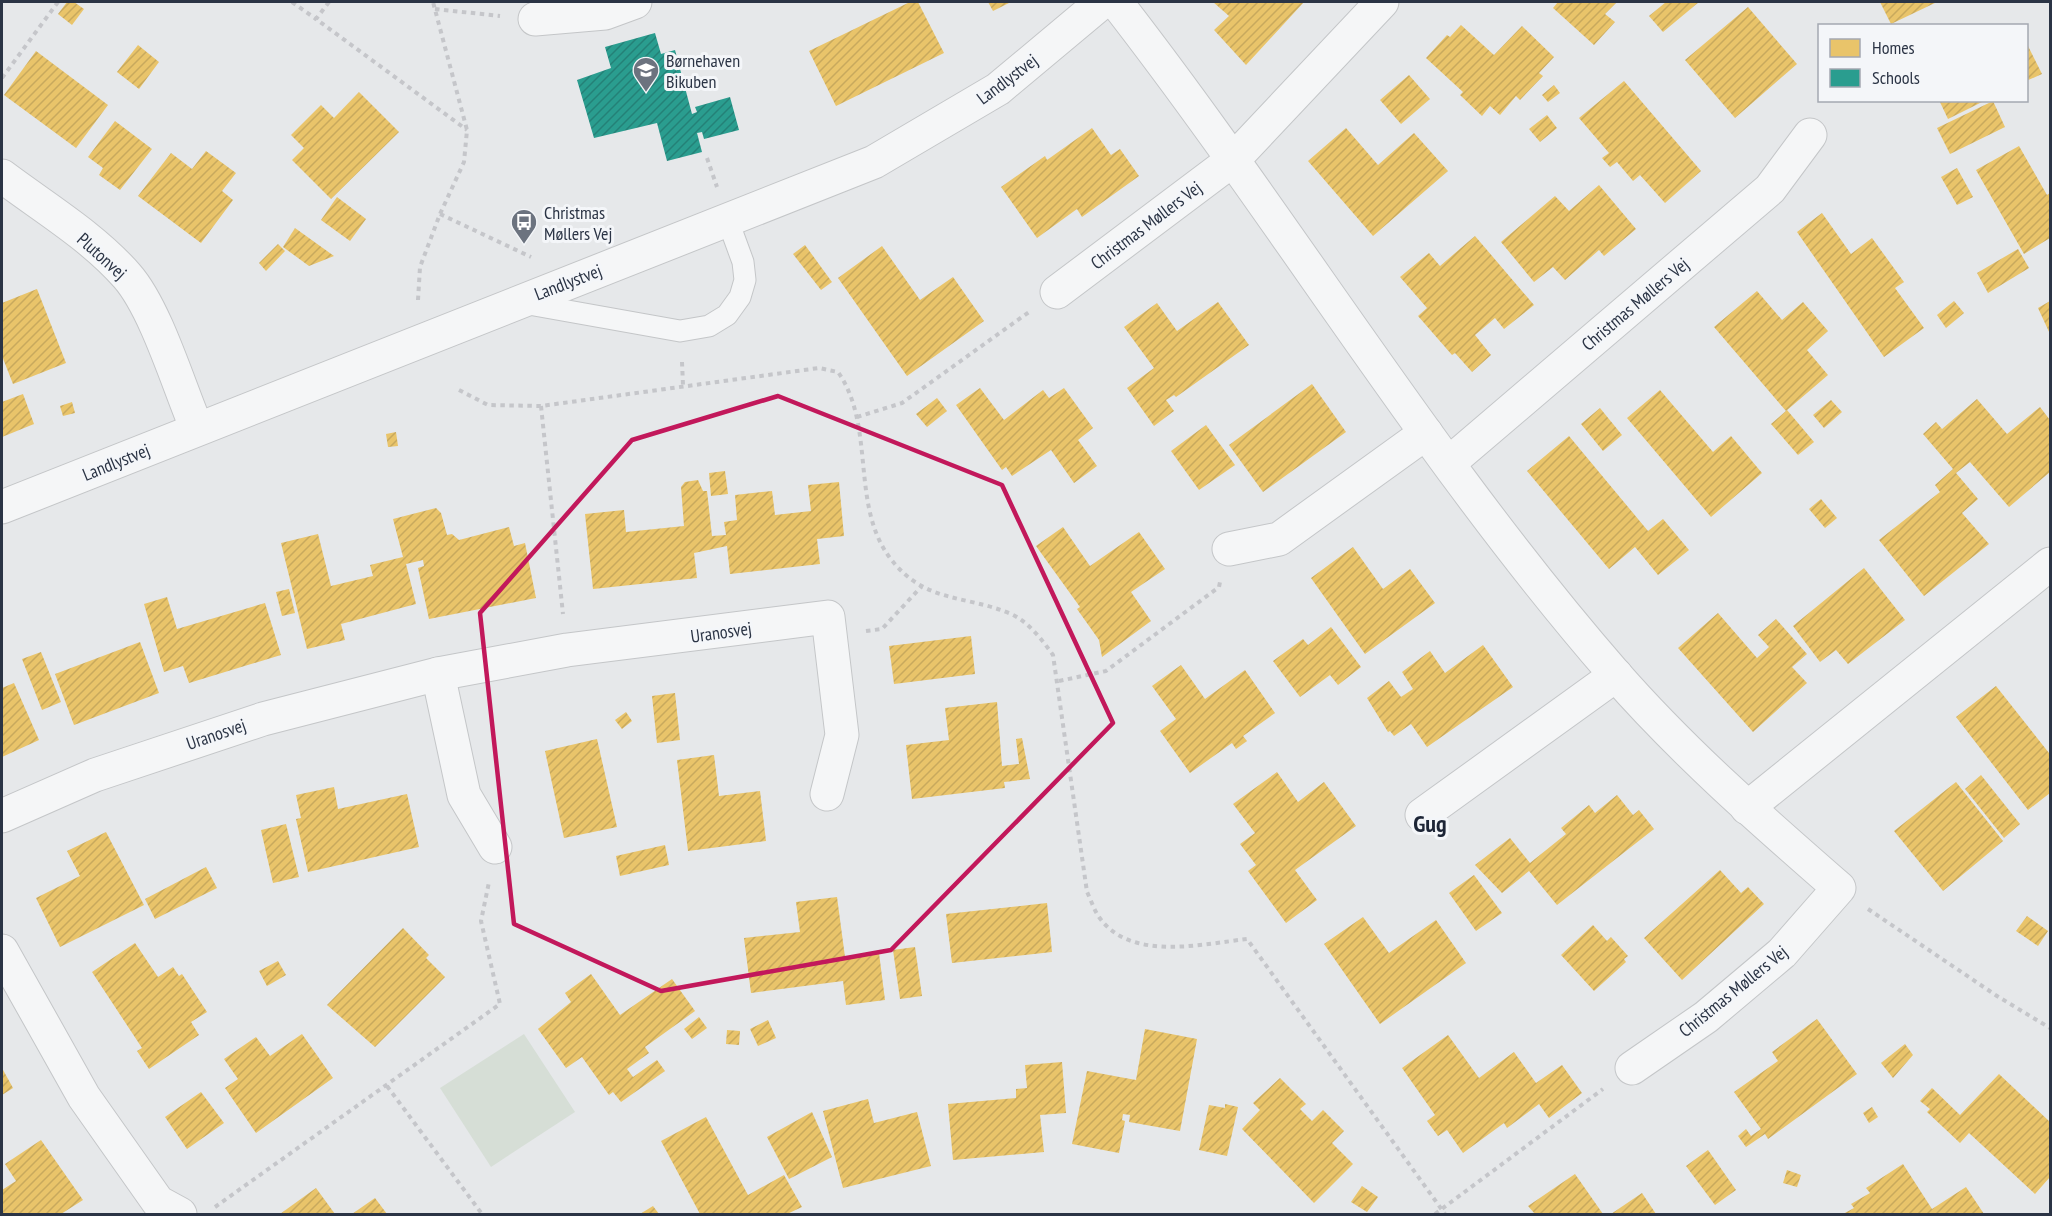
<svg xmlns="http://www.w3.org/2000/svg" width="2052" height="1216" viewBox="0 0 2052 1216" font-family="'PT Sans Narrow',sans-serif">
<defs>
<pattern id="homes-hatch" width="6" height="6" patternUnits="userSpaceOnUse" patternTransform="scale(1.5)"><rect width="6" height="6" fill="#e9c46a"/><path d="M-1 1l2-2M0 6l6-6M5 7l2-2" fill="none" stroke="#c8a95d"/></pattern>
<pattern id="schools-hatch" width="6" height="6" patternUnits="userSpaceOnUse" patternTransform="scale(1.5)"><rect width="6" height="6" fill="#2a9d8f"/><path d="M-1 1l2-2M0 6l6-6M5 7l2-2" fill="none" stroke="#248177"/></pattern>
</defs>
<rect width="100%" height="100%" fill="#e6e8ea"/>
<path fill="#d6ded6" d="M 524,1034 L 575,1112 L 491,1167 L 440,1088 Z"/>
<g fill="url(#homes-hatch)">
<path d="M 67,2 L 74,2 L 84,9 L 72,25 L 58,14 Z"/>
<path d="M 910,2 L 918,2 L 944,53 L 836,106 L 809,51 Z"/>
<path d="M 988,2 L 1011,2 L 993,11 Z"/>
<path d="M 1213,2 L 1304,2 L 1246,65 L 1214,30 L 1229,16 Z"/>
<path d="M 1558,2 L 1617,2 L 1605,14 L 1615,22 L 1594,45 L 1553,8 Z"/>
<path d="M 1666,2 L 1699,2 L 1663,32 L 1649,16 Z"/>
<path d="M 1880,2 L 1937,2 L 1891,24 Z"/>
<path d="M 1748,7 L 1797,64 L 1735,118 L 1685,60 Z"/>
<path d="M 1461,25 L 1494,55 L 1522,26 L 1554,57 L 1539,73 L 1543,76 L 1520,100 L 1516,96 L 1500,115 L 1490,106 L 1482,116 L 1460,95 L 1463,92 L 1426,58 L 1447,35 L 1450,37 Z"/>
<path d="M 2026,42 L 2042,74 L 2026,81 Z"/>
<path d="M 138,45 L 159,62 L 139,89 L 117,72 Z"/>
<path d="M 36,51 L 108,105 L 76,148 L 4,95 Z"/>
<path d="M 1409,75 L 1430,99 L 1401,124 L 1380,100 Z"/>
<path d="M 1624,81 L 1701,171 L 1665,203 L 1640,175 L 1633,181 L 1617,162 L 1610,167 L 1602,158 L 1609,153 L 1579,118 Z"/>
<path d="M 1554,85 L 1560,93 L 1548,102 L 1542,95 Z"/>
<path d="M 359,92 L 399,132 L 331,199 L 292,160 L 304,148 L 291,135 L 321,105 L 334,118 Z"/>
<path d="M 1939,100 L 1986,100 L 1948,119 Z"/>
<path d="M 1993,101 L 2005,127 L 1950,154 L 1937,128 Z"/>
<path d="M 1547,115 L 1557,128 L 1540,142 L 1529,129 Z"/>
<path d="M 115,121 L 152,149 L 120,190 L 99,175 L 103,168 L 88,157 Z"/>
<path d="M 1092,128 L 1111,155 L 1120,149 L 1139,176 L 1082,217 L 1077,209 L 1037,238 L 1001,187 L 1045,156 L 1047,160 Z"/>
<path d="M 1346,128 L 1378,165 L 1414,133 L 1448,171 L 1373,236 L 1308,161 Z"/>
<path d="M 2019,146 L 2047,195 L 2050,193 L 2050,238 L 2024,254 L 1976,170 Z"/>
<path d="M 206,151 L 236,173 L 222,191 L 233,200 L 201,243 L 138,196 L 171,153 L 192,169 Z"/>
<path d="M 1957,168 L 1973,197 L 1957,205 L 1941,177 Z"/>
<path d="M 1599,185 L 1636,229 L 1604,256 L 1599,250 L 1565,280 L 1553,267 L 1534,282 L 1501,242 L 1555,196 L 1569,211 Z"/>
<path d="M 337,197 L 366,219 L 350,241 L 321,220 Z"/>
<path d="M 1822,213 L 1851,254 L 1872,238 L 1904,282 L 1895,288 L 1924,328 L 1884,357 L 1797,232 Z"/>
<path d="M 295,228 L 334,256 L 309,266 L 283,247 Z"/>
<path d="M 1475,236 L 1534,305 L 1504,329 L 1495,318 L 1475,335 L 1491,355 L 1472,372 L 1455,353 L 1452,355 L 1418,316 L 1427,308 L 1400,277 L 1429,253 L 1440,266 Z"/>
<path d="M 278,244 L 285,251 L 266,271 L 259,263 Z"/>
<path d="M 805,245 L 832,282 L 821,290 L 793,254 Z"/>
<path d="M 882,246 L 920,300 L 953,277 L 984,321 L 907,376 L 838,278 Z"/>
<path d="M 2018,249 L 2029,268 L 1988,293 L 1977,273 Z"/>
<path d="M 37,289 L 66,363 L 13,384 L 2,356 L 2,303 Z"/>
<path d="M 1757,291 L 1782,320 L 1803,302 L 1828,331 L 1807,350 L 1828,375 L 1786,411 L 1714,327 Z"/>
<path d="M 1954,301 L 1964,313 L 1946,328 L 1937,315 Z"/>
<path d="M 2050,301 L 2050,334 L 2038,308 Z"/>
<path d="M 1218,302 L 1249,345 L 1176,397 L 1174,395 L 1166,400 L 1174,411 L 1154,426 L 1127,388 L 1154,368 L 1124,327 L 1157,303 L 1177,331 Z"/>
<path d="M 1312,384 L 1346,432 L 1263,492 L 1229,445 Z"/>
<path d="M 980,388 L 1004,420 L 1043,390 L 1049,398 L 1064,388 L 1093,428 L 1078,440 L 1097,466 L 1074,483 L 1051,450 L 1012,476 L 1006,467 L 1002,470 L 956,405 Z"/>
<path d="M 1660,390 L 1713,452 L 1731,436 L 1762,473 L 1711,517 L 1627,418 Z"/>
<path d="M 23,394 L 34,424 L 2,437 L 2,402 Z"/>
<path d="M 937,398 L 947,411 L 927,427 L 916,414 Z"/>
<path d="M 1977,399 L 2007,434 L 2040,407 L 2050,420 L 2050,472 L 2009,507 L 1970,462 L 1956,473 L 1978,499 L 1962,513 L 1989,544 L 1924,596 L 1879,540 L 1940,492 L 1935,485 L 1953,469 L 1923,434 L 1936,422 L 1942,429 Z"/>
<path d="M 1831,400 L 1842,412 L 1824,428 L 1813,415 Z"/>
<path d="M 72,402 L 75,413 L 63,416 L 60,406 Z"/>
<path d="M 1600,408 L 1622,435 L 1603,451 L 1581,424 Z"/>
<path d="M 1787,410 L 1814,442 L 1798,455 L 1771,424 Z"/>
<path d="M 1206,425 L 1235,465 L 1199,490 L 1171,451 Z"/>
<path d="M 396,432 L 398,446 L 388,447 L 386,434 Z"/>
<path d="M 1569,436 L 1648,531 L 1663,519 L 1689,550 L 1658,575 L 1635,547 L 1609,569 L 1527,471 Z"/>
<path d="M 725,471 L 728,494 L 711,496 L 709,473 Z"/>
<path d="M 698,480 L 703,491 L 707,491 L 712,536 L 726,535 L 724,522 L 737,520 L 735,495 L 772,491 L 775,515 L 811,511 L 808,485 L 839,482 L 844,536 L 817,539 L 820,564 L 730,574 L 727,546 L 694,553 L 697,578 L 593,589 L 585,514 L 624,510 L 626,532 L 684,526 L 681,487 L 685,482 Z"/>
<path d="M 1821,499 L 1837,518 L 1825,528 L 1809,509 Z"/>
<path d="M 436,508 L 441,513 L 447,535 L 452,534 L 459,540 L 509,527 L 514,546 L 525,543 L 536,598 L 429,619 L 418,568 L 424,566 L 423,560 L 406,564 L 416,604 L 341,624 L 345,640 L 307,649 L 281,543 L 318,534 L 331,586 L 373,576 L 370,565 L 403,557 L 393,519 Z"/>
<path d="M 1063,527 L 1090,566 L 1139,532 L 1165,569 L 1131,592 L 1151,621 L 1102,657 L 1099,640 L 1077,609 L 1080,607 L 1036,546 Z"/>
<path d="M 1353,547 L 1383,589 L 1410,569 L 1435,603 L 1365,654 L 1311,578 Z"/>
<path d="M 1864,568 L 1905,620 L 1848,664 L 1836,650 L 1820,662 L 1793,626 Z"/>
<path d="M 289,589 L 295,613 L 282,616 L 276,592 Z"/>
<path d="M 167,597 L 177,629 L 265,603 L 281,655 L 189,683 L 183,666 L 164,672 L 144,604 Z"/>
<path d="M 1718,613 L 1757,658 L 1769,647 L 1758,635 L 1776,619 L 1807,654 L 1792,667 L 1807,683 L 1753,732 L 1678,648 Z"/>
<path d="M 1331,627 L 1361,667 L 1338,685 L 1330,675 L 1300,697 L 1273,661 L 1303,639 L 1308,645 Z"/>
<path d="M 971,636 L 975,674 L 894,684 L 889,646 Z"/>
<path d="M 140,642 L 159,693 L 74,725 L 55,674 Z"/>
<path d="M 1483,645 L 1513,687 L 1427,747 L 1411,724 L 1394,736 L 1390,731 L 1388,732 L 1367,698 L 1389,681 L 1401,697 L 1413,689 L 1402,672 L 1430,651 L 1445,673 Z"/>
<path d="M 41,652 L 61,702 L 42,710 L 22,659 Z"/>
<path d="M 1181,665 L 1205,699 L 1245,670 L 1275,713 L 1243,736 L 1247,741 L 1236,749 L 1232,743 L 1190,773 L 1160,731 L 1176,719 L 1152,686 Z"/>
<path d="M 14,683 L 39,740 L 2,757 L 2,688 Z"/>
<path d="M 1996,686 L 2049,753 L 2050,752 L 2050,793 L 2028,810 L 1956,717 Z"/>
<path d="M 675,693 L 680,740 L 657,743 L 652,696 Z"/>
<path d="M 997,702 L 1002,766 L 1019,764 L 1016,739 L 1022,738 L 1030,779 L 1004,782 L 1005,788 L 912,799 L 906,745 L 949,740 L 945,708 Z"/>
<path d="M 626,712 L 632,721 L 622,729 L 615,720 Z"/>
<path d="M 597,739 L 617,827 L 564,838 L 545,751 Z"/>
<path d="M 714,755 L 719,796 L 760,791 L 766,841 L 688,851 L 677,760 Z"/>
<path d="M 1277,772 L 1298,802 L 1324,782 L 1356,826 L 1295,870 L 1317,900 L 1286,923 L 1248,871 L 1256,865 L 1240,844 L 1255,833 L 1233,804 Z"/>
<path d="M 1981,775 L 2020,824 L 2004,838 L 1965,789 Z"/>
<path d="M 1956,782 L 2003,841 L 1943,891 L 1894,831 Z"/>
<path d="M 334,787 L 338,809 L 407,794 L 419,847 L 308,872 L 296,819 L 301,818 L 296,795 Z"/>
<path d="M 1617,795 L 1633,815 L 1639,810 L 1654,829 L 1557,905 L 1529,871 L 1502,893 L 1475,865 L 1510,838 L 1530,863 L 1566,834 L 1561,828 L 1589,805 L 1595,813 Z"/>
<path d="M 286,824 L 299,877 L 273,883 L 261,830 Z"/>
<path d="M 106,832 L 144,905 L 60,947 L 36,898 L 80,876 L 67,851 Z"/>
<path d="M 665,845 L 669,865 L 620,876 L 616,856 Z"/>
<path d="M 206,867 L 217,888 L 155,919 L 145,899 Z"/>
<path d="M 1720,870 L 1741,893 L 1748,887 L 1764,904 L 1682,980 L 1644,938 Z"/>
<path d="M 1474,875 L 1502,913 L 1476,931 L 1449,893 Z"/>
<path d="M 837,897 L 845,957 L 879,953 L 885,1000 L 846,1005 L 843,981 L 751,993 L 744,938 L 800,932 L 796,902 Z"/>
<path d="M 1047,903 L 1052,952 L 952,963 L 946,914 Z"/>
<path d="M 2027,916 L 2048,931 L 2038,946 L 2016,931 Z"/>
<path d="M 1363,917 L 1389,953 L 1436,920 L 1466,963 L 1380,1024 L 1324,944 Z"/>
<path d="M 1593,925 L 1607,941 L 1611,937 L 1628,956 L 1624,959 L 1626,962 L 1594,991 L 1561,955 Z"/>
<path d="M 403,928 L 429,955 L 426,958 L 445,977 L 375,1047 L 327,1005 Z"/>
<path d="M 135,943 L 158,977 L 173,967 L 179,976 L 182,974 L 207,1012 L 191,1022 L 199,1035 L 149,1069 L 137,1051 L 142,1048 L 92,972 Z"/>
<path d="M 915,947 L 922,996 L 900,999 L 893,950 Z"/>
<path d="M 278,961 L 286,975 L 267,986 L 259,971 Z"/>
<path d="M 591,974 L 620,1015 L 672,979 L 695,1011 L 645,1047 L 649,1053 L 627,1069 L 633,1077 L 657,1060 L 665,1071 L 621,1102 L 613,1092 L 609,1095 L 582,1057 L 566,1068 L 538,1029 L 571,1002 L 565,993 Z"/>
<path d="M 699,1017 L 707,1028 L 692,1039 L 684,1029 Z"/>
<path d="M 1817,1019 L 1857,1074 L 1768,1139 L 1765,1134 L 1746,1147 L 1738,1136 L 1746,1129 L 1751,1136 L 1761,1129 L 1734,1092 L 1778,1061 L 1772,1052 Z"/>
<path d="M 768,1020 L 776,1038 L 758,1046 L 750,1029 Z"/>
<path d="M 1145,1029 L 1197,1039 L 1180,1131 L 1129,1122 L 1130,1115 L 1123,1114 L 1122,1120 L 1125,1121 L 1119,1153 L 1072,1144 L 1087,1071 L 1136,1080 Z"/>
<path d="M 727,1030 L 740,1031 L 739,1045 L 726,1044 Z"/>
<path d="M 302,1034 L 333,1078 L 256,1133 L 225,1088 L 238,1079 L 224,1059 L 256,1037 L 270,1056 Z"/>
<path d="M 1448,1035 L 1479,1078 L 1514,1052 L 1536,1083 L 1562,1065 L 1582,1093 L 1549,1118 L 1539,1104 L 1507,1128 L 1504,1123 L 1463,1153 L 1447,1130 L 1438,1136 L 1427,1121 L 1435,1115 L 1402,1068 Z"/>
<path d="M 1905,1044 L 1913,1055 L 1893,1078 L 1881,1063 Z"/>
<path d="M 1062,1062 L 1066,1113 L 1040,1115 L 1044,1152 L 953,1160 L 948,1104 L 1016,1098 L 1016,1089 L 1027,1088 L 1025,1065 Z"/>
<path d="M 2,1068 L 13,1088 L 2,1095 Z"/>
<path d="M 1999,1074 L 2050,1122 L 2050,1177 L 2035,1194 L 1969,1133 L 1960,1143 L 1927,1112 L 1930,1109 L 1920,1101 L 1932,1088 L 1960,1115 Z"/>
<path d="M 1280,1078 L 1306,1104 L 1300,1109 L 1312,1121 L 1323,1110 L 1344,1131 L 1332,1143 L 1353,1164 L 1314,1203 L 1242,1129 L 1260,1110 L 1253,1103 Z"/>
<path d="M 201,1092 L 224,1123 L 187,1149 L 165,1117 Z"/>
<path d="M 868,1099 L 874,1123 L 917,1112 L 931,1166 L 843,1188 L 823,1111 Z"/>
<path d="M 1225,1104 L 1238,1107 L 1227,1156 L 1199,1150 L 1209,1105 L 1225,1108 Z"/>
<path d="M 1872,1107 L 1878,1117 L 1869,1123 L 1863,1113 Z"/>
<path d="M 812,1112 L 832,1157 L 789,1179 L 767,1137 Z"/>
<path d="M 706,1117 L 748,1195 L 784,1175 L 802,1207 L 787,1214 L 700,1214 L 661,1141 Z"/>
<path d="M 41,1140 L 83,1200 L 61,1214 L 2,1214 L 2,1190 L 16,1181 L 5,1164 Z"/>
<path d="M 1708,1150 L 1736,1190 L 1715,1205 L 1686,1166 Z"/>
<path d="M 1903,1164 L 1932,1209 L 1966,1187 L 1984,1214 L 1843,1214 L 1854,1208 L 1851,1204 L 1870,1193 L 1866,1188 Z"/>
<path d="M 1787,1170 L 1801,1175 L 1797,1187 L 1783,1183 Z"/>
<path d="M 1575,1174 L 1603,1214 L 1535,1214 L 1528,1206 Z"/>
<path d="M 1362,1186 L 1378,1197 L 1367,1212 L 1351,1202 Z"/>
<path d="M 316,1188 L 335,1214 L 280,1214 Z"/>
<path d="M 1642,1193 L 1656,1214 L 1611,1214 Z"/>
<path d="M 375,1198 L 387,1214 L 352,1214 Z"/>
<path d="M 653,1206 L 659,1214 L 640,1214 Z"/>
</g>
<path fill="url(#schools-hatch)" d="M 655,33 L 661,54 L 675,50 L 692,114 L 697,112 L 695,107 L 730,97 L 739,130 L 704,139 L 702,132 L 697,133 L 702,152 L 667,161 L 657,123 L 594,138 L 577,80 L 611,68 L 605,47 Z"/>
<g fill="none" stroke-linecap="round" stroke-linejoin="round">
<g stroke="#c4c6c8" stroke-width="23">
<path id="service" d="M 523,303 L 680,331 L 709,326 L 727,315 L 740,297 L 745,280 L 743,262 L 728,221"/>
</g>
<g stroke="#c4c6c8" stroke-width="35">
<g id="minor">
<path d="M 1116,2 C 1287,222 1431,463 1614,673 C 1683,752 1761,820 1839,888 L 1782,953 L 1706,1017 L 1632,1068"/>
<path d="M 535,19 L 605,13 L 635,2"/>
<path d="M 2,176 C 43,207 92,236 127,276 C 156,309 179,387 197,429"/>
<path d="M 1057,292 L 1234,159 L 1382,2"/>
<path d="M 1449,463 L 1770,189 L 1810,135"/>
<path d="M 1229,549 L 1279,539 L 1426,433"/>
<path d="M 438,674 L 464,795 L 495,847"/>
<path d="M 1747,808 L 2050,564"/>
<path d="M 1422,815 L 1616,675"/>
<path d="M 2,816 L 95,775 L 263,719 L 438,674 L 567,650 L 828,617 L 842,735 L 827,794"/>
<path d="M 2,951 L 84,1097 L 158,1202 L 180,1214"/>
</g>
</g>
<g stroke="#c4c6c8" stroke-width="35">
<path id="tertiary" d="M 2,507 L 874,162 L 998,89 L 1102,2"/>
</g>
<g stroke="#c5c6ca" stroke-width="4" stroke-dasharray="4.5 4.5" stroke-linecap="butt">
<path d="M 292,2 L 316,19"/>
<path d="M 329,2 L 316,19 L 467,130"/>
<path d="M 435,9 L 500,16"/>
<path d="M 2,78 L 58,2"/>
<path d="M 707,158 L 717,187"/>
<path d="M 440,214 L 531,257"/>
<path d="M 418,300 L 420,267 L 440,214 L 464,162 L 467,130 L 433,2"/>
<path d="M 682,362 L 683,385"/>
<path d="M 459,390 L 488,405 L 541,406 L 819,368 L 838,372 C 876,426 850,505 890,558 C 925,604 964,594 1011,614 C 1029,622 1042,640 1053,655 L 1087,892 C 1091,900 1094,910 1099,917 C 1130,962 1202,944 1247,939 L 1445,1214"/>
<path d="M 541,406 L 563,614"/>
<path d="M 857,417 L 902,403 L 1029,312"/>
<path d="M 866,631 L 882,629 L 921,587"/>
<path d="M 1059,681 L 1106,671 L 1219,587 L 1220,582"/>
<path d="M 1868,909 L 1997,996 L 2050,1028"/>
<path d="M 387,1086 L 482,1214"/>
<path d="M 215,1207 L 500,1004 L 481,921 L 489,882"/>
<path d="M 1435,1214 L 1603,1089"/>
</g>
<use href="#service" stroke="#f5f6f7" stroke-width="21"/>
<use href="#minor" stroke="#f5f6f7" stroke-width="33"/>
<use href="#tertiary" stroke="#f5f6f7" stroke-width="33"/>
</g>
<path fill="none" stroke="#c2185b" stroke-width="4.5" stroke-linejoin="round" d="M 778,396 L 1002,485 L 1113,723 L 891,950 L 661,991 L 514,924 L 480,613 L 632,440 Z"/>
<defs>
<g id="school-pin" transform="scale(1.35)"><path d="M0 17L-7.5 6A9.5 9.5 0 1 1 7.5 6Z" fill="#6c737f" stroke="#f4f6f9"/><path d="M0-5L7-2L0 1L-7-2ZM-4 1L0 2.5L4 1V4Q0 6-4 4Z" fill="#fff"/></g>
<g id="bus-pin" transform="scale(1.35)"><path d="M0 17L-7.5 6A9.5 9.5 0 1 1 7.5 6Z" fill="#6c737f" stroke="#f4f6f9"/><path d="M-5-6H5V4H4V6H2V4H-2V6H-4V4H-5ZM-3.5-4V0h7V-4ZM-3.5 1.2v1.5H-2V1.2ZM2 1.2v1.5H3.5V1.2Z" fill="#fff"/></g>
</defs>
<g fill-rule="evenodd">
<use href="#school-pin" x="646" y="70"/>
<use href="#bus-pin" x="524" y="222"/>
</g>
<g text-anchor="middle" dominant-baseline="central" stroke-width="6" stroke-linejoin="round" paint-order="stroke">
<g font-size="18" fill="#2b3445" stroke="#f4f6f9" text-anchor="start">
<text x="666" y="60">Børnehaven<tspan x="666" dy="21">Bikuben</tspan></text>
<text x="544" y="212">Christmas<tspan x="544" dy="21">Møllers Vej</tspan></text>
</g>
<g font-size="18" fill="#2b3445" stroke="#f4f6f9">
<text transform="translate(1007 79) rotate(-37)">Landlystvej</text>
<text transform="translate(1146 225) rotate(-37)">Christmas Møllers Vej</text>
<text transform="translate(102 256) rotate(42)">Plutonvej</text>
<text transform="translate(568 282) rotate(-21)">Landlystvej</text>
<text transform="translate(1635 304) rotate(-40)">Christmas Møllers Vej</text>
<text transform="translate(116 462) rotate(-22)">Landlystvej</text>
<text transform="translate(721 632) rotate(-8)">Uranosvej</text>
<text transform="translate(216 734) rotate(-19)">Uranosvej</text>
<text transform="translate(1733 991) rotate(-39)">Christmas Møllers Vej</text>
</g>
<g font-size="24" font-weight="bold" fill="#1d2536" stroke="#f4f6f9">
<text x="1430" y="823">Gug</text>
</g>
</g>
<rect width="2052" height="1216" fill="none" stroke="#2b3445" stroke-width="6"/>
<rect x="1818" y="24" width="210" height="78" fill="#f4f6f9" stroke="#a4a8b1" stroke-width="1.5"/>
<rect x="1830" y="39" width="30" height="18" fill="#e9c46a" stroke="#a4a8b1" stroke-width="1.5"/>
<text x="1872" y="54" font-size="18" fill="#2b3445">Homes</text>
<rect x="1830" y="69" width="30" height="18" fill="#2a9d8f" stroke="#a4a8b1" stroke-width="1.5"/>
<text x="1872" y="84" font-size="18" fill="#2b3445">Schools</text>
</svg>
